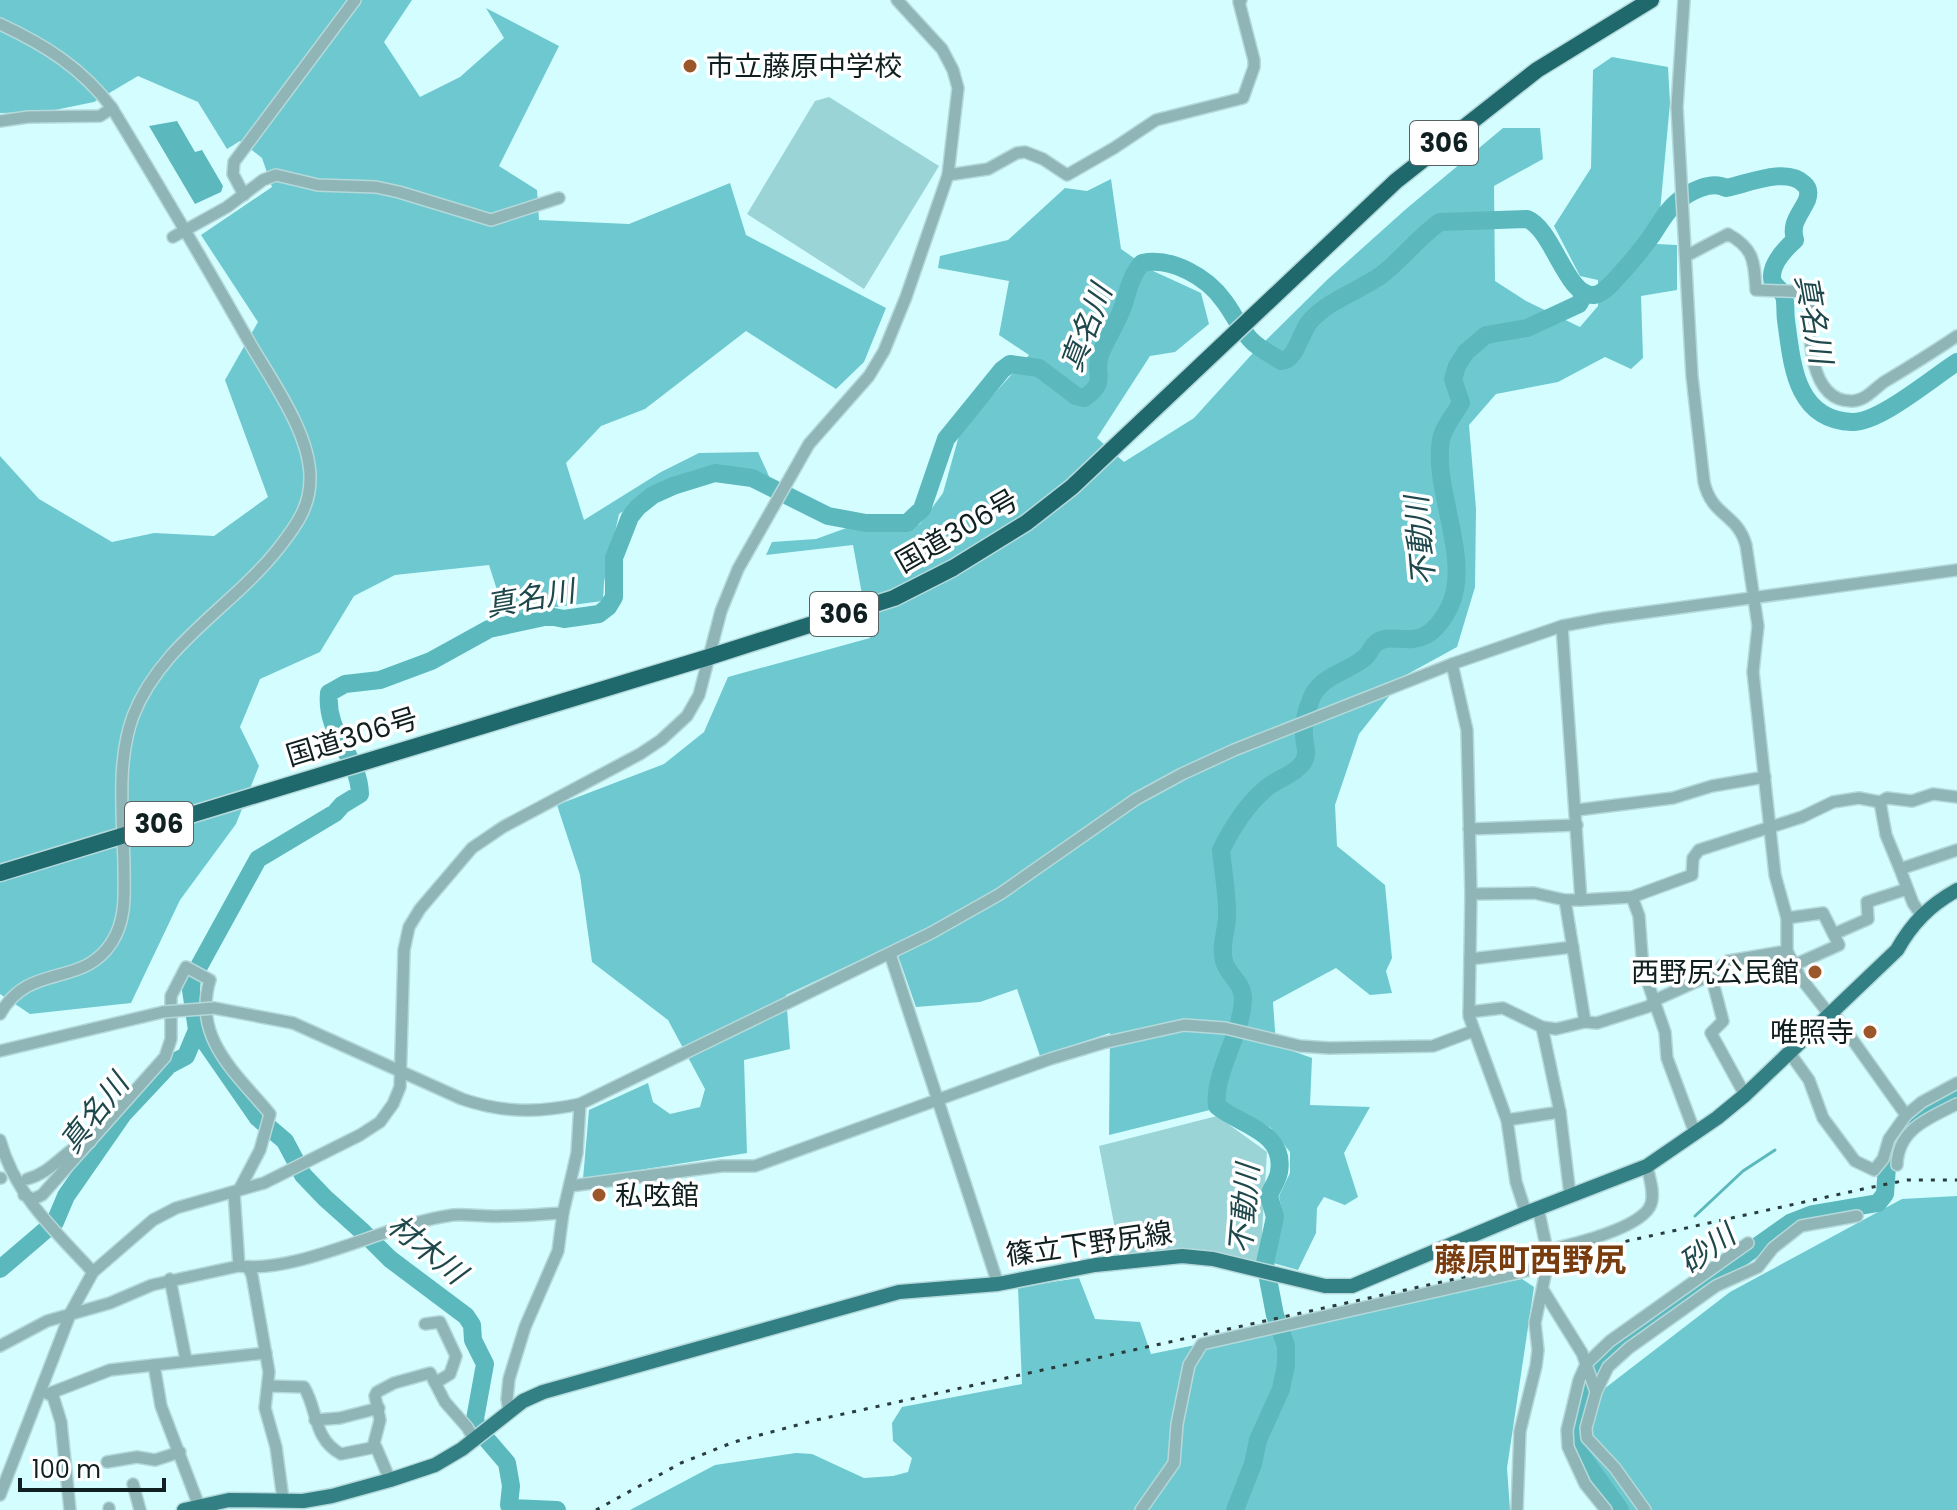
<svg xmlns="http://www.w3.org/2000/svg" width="1957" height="1510" viewBox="0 0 1957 1510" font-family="Poppins,'Noto Sans JP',sans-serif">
<rect width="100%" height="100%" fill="#d4fdff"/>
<g fill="#9bd4d7">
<path d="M 829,97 L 939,166 L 864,289 L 747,214 L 815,101 Z"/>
<path d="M 1217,1116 L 1267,1152 L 1260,1265 L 1184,1250 L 1120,1255 L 1099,1146 Z"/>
</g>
<g fill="#6dc9cf">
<path d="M 0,0 L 412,0 L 384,42 L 420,97 L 460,77 L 504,38 L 486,8 L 559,46 L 499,166 L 537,190 L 539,220 L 629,224 L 730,183 L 746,235 L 886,308 L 864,362 L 836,389 L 746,331 L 645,409 L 601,426 L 566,463 L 584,520 L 661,472 L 699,453 L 758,452 L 773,485 C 712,456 670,479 619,514 L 604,582 L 603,601 L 556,607 L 506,618 L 489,565 L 395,575 L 354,596 L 320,652 L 260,679 L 240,727 L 259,766 L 236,824 L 180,900 L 131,1003 L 30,1014 L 0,994 L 0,456 L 39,499 L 112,542 L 154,533 L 214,536 L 268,497 L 225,380 L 258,322 L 201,235 L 272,187 L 262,158 L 240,141 L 227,149 L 198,102 L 138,76 L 94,102 L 45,112 L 0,113 Z"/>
<path d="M 1612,57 L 1668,67 L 1670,103 L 1657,244 L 1677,245 L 1677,290 L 1641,296 L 1643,358 L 1631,369 L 1605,357 L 1558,382 L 1496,394 L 1469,425 L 1476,509 L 1475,587 L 1457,647 L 1406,675 L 1359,734 L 1335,805 L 1337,846 L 1385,885 L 1392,958 L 1386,971 L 1392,993 L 1370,995 L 1336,968 L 1273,1002 L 1276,1045 L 1312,1058 L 1310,1105 L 1370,1107 L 1344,1153 L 1358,1197 L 1345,1205 L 1324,1197 L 1317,1208 L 1316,1233 L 1298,1270 L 1273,1263 L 1273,1244 L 1283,1217 L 1279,1196 L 1290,1173 L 1290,1152 L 1271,1128 L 1230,1105 L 1109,1135 L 1110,1033 L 1040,1056 L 1017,989 L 980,1002 L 916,1007 L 894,944 L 786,995 L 790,1049 L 744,1060 L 747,1153 L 583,1179 L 589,1110 L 648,1083 L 653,1102 L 670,1114 L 700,1107 L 705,1089 L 668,1020 L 592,962 L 580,875 L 557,805 L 664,764 L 704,732 L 728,677 L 870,638 L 853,545 L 766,555 L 772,542 L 816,539 L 852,526 L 896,531 L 920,524 L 943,493 L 960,432 L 1029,355 L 999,335 L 1009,281 L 938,268 L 940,256 L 1008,240 L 1065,188 L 1087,191 L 1111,179 L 1121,249 L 1151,270 L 1201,293 L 1209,324 L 1175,352 L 1150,356 L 1097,438 L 1124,462 L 1194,418 L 1253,353 L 1328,279 L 1406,209 L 1503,128 L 1540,128 L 1543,159 L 1494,186 L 1495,281 L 1526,301 L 1580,327 L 1598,306 L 1598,280 L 1580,276 L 1554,226 L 1591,168 L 1593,70 Z"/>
<path d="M 1957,1196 L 1957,1510 L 1621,1510 L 1584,1442 L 1600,1392 L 1730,1292 L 1902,1199 Z"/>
<path d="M 1079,1278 L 1095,1319 L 1140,1322 L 1151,1354 L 1522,1279 L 1534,1287 L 1507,1468 L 1510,1510 L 630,1510 L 715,1465 L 796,1453 L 812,1454 L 864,1478 L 893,1476 L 908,1472 L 912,1458 L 893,1441 L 892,1423 L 902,1407 L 1022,1384 L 1018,1287 Z"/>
</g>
<path fill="#5bb8bd" d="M 177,121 L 195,152 L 202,150 L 223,186 L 221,192 L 195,204 L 149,126 Z"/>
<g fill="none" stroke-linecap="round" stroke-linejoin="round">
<path stroke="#5bb8bd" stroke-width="3" d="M 1695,1216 L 1743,1171 L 1775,1150"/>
<g stroke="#5bb8bd" stroke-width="18">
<path d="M 197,1030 L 258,1118 L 285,1141 L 303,1175 L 325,1198 L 363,1232 L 390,1259 L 466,1316 L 472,1325 L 473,1340 L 485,1364 L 475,1419 L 477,1428 L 507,1463 L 511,1486 L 509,1505 L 511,1508 L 557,1510"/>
<path d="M 0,1269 L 55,1222 L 66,1196 L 123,1114 L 169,1065 L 186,1056 L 197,1030 L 191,990 L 192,979 L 258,859 L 335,813 L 342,805 L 360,794 C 359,757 325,734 329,693 L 345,684 L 380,680 L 431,661 L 489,629 L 549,616 L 564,619 L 599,614 L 608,607 L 614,597 L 614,558 L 630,517 L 638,507 L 653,495 L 673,486 L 715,473 L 752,478 L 828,516 L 866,523 L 907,523 L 922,509 L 946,439 L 1002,370 L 1010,364 L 1039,368 L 1076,396 L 1084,398 C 1109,381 1093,374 1100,355 C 1106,339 1116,325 1122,309 C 1128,293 1130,276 1142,263 C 1172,257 1207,277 1224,301 C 1234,314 1242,333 1254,343 C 1262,350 1272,355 1281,361 C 1297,361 1300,330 1312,319 C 1330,300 1358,291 1380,276 C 1402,260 1418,237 1440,222 L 1527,219 C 1553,229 1567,298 1594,295 C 1602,294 1609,286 1614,281 C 1627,267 1639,253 1650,238 C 1658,227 1665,212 1676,203 C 1688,192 1711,180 1726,188 C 1747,184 1787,166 1804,184 C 1809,188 1809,194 1807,200 C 1800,215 1790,223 1795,240 C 1785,249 1773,262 1772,275 C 1771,286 1780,287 1784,296 C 1786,302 1785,313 1786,320 C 1792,363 1795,420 1852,422 C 1879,423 1932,378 1957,362"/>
<path d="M 1235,1510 L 1253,1464 L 1258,1440 L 1281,1389 L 1286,1365 L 1286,1346 L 1275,1315 L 1265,1263 L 1275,1217 L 1269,1196 C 1272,1187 1278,1180 1279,1172 C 1286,1131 1239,1125 1217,1106 C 1213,1073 1242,1035 1243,999 C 1243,982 1228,976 1224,961 C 1220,948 1226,932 1227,918 C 1228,895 1223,873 1221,850 C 1231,830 1246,806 1263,791 C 1275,779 1291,777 1302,764 C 1310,753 1304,746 1304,735 C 1303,724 1307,709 1311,699 C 1320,676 1345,673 1363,659 C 1368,656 1370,650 1374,645 C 1393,625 1421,662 1449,608 C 1473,560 1432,490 1441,440 C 1443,428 1454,415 1461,403 L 1453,379 L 1457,366 L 1466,352 L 1486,335 L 1527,328 L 1579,304 L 1585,293"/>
<path d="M 1620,1510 L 1579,1452 L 1574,1434 L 1588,1382 L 1601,1360 L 1615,1347 L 1790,1223 L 1813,1214 L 1878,1203 L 1885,1194 L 1888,1153 L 1902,1127 L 1915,1116 L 1957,1094"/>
</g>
<g stroke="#b5d9db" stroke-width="14">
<g id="minor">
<path d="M 1684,0 L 1677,107 L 1692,376 L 1704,482 C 1712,517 1737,513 1746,545 L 1758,626 L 1753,672 L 1775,875 L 1787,918 L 1787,951 L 1800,977 L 1829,1014"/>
<path d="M 0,24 C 45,45 82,68 112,108 C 158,184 203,260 247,338 C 269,377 311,433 310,479 C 310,508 295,527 278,549 C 232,607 161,644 133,716 C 116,762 123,817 124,866 C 124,892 127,918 112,942 C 82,989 30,961 0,1014"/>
<path d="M 0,121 L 28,117 L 100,116 L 112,108"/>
<path d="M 948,175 L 988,169 L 1017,153 L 1025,152 L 1043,159 L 1067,175 L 1114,148 L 1156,120 L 1243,98 L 1254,67 L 1254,60 L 1239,2 L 1241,0"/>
<path d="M 244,195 L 233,174 L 234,162 L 355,0"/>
<path d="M 173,237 L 227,207 L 263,180 L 276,175 L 318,185 L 376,187 L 399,192 L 491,220 L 559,198"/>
<path d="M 1686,256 L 1728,234 C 1755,249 1754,262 1756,290 L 1809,292 C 1809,323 1805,403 1853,401 C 1866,400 1874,389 1884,382 C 1909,367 1933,352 1957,336"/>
<path d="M 1562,626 L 1581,900"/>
<path d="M 1452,664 L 1467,730 L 1471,894"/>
<path d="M 1880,802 L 1887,798 L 1912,801 L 1933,794 L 1957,797"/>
<path d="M 1577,810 L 1673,798 L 1712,786 L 1765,777"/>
<path d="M 1469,829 L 1577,825"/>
<path d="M 1900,869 L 1913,903 L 1921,915"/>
<path d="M 1632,897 L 1639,916 L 1643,969 L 1665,1032 L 1667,1058 L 1695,1133"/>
<path d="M 1787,918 L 1823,913 L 1839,945 L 1794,965"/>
<path d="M 1834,934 L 1868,919 L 1867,902 L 1907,889"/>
<path d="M 890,954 L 998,1284"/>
<path d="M 1470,959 L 1573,947"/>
<path d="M 1711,975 L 1723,1021 L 1711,1033 L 1745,1095"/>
<path d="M 214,1008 L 293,1023 L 462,1099 C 503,1113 538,1113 580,1104 L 931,933 L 1000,894 L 1136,799 L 1182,774 L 1234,750 L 1452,664 L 1562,626 L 1604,618 L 1957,570"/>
<path d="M 1469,1012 L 1503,1008 L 1542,1027"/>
<path d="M 1585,1022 L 1597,1023 L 1650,1006 L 1653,1001 L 1711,975 L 1728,961 L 1787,951"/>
<path d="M 0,1051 L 163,1012"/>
<path d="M 1789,1052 L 1809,1080 L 1823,1118 L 1855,1161 L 1874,1170 L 1883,1159 L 1889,1139 L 1906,1115 L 1832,1011"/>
<path d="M 1560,1112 L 1570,1195"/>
<path d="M 1906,1115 L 1922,1102 L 1957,1083"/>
<path d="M 1507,1120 L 1560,1112 L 1542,1027 L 1556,1029 L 1585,1022 L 1565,900"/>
<path d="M 0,1140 C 15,1195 55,1231 93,1272"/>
<path d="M 1897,1165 C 1898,1129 1929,1118 1957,1104"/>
<path d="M 0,1178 L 1,1178"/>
<path d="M 27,1179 C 55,1172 68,1144 90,1142"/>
<path d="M 570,1186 L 722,1166 L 755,1166 L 1050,1059 L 1103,1043 L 1184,1025 L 1225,1028 L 1300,1046 L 1329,1048 L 1433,1046 L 1473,1031"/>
<path d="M 234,1192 L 239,1266 C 300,1274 388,1223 453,1215 C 469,1214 486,1217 502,1216 C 522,1216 543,1214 563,1213"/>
<path d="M 24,1195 L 33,1199 L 42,1195 L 165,1057 L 171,1039 L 171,996 L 186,967 L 210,980 C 192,1038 237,1074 270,1114 L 260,1150 L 239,1190"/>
<path d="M 1526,1213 L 1516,1182 L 1507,1120 L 1469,1016 L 1471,894 L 1534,893 L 1565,900 L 1581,900 L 1632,897 L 1692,875 L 1693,858 L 1699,850 L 1802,817 L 1833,802 L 1859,798 L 1880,802 L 1886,835 L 1900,869 L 1957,850"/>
<path d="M 1547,1250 C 1571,1245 1643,1228 1651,1204 C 1655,1192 1649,1177 1647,1166"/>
<path d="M 248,1267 L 252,1275 L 269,1372 L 265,1408 L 276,1447 L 283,1499"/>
<path d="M 170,1279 L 186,1360"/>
<path d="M 1543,1290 L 1582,1353 L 1596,1392"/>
<path d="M 425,1324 L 440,1322 L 456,1356 L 450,1374 L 435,1383"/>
<path d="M 0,1346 L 47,1321 L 110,1303 L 152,1285 L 239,1266"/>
<path d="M 268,1386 L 304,1387 C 318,1410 313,1439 341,1454 L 376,1447 L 390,1480"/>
<path d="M 52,1393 L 61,1422 L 70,1510"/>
<path d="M 48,1394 L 110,1370 L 154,1365"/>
<path d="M 509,1412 L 507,1399 L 509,1379 L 525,1327 L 558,1251 L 563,1213 L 577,1153 L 580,1104"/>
<path d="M 315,1420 L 340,1418 L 379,1408"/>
<path d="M 373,1447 L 380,1420 L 375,1396 L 377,1392 L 394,1383 L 430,1373 L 445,1402 L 467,1427 L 474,1439"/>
<path d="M 107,1462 L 137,1457 L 155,1460 L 180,1452"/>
<path d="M 133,1484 L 140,1510"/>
<path d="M 0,1495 L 71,1312 L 93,1272 L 153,1220 L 176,1208 L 264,1183 L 360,1135 L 380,1122 L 393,1104 L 400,1087 L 404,950 L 409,927 L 420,909 L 472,848 L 503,827 L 640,754 L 661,740 L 687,716 L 699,695 L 721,611 L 738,569 L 809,444 L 869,376 L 884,351 L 906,297 L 948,175 L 958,88 L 953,70 L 942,49 L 897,0"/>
<path d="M 199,1506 L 161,1406 L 154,1365 L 266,1353"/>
<path d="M 109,1508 L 109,1510"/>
<path d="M 1141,1510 L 1174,1463 L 1177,1424 L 1189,1365 L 1202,1344 L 1547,1266"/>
<path d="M 1517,1510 L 1520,1431 L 1536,1366 L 1538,1350 L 1535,1323 L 1547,1266 L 1547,1250 L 1538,1208"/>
<path d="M 1606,1510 L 1585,1484 L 1568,1447 L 1567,1430 L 1579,1380 L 1586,1364 L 1610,1341 L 1748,1243"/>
<path d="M 1645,1510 L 1615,1468 L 1587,1438 L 1586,1428 L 1596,1392 L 1608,1367 L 1629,1348 L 1716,1286 L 1758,1267 L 1773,1248 L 1801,1226 L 1857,1216"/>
</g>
</g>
<g stroke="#b5d9db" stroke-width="17">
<path id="major" d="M 184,1510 L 229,1500 L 303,1501 L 332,1496 L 390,1480 L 435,1465 L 462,1449 L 523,1401 L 543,1392 L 899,1292 L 998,1284 L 1095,1265 L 1182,1256 L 1213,1259 L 1325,1286 L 1352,1286 L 1526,1213 L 1647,1166 L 1717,1118 L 1745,1095 L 1897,950 C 1912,923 1930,905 1957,890"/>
</g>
<g stroke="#b5d9db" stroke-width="19">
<path id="highway" d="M 0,873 L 709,657 L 894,598 L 953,568 L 1026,523 L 1072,487 L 1396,181 L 1537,70 L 1651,0"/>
</g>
<use href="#minor" stroke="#90b5b7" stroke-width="11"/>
<use href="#major" stroke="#327f84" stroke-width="14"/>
<use href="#highway" stroke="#1f696d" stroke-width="16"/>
<path stroke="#2a3c3d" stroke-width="3" stroke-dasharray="4 8" stroke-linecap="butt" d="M 596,1510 L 681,1463 L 734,1442 L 816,1420 L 1863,1189 L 1907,1180 L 1957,1180"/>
<g stroke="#b5d9db" stroke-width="14" stroke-linecap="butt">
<path id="minor-bridge" d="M 163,1012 L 214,1008"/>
</g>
<use href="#minor-bridge" stroke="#90b5b7" stroke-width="11"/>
</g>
<g fill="#9b5729" stroke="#fff" stroke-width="3">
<circle cx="690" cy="66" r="8"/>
<circle cx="1815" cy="972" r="8"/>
<circle cx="1870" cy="1032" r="8"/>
<circle cx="599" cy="1195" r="8"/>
</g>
<g text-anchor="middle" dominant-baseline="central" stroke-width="7" stroke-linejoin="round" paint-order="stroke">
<g fill="#fff" stroke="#586263" stroke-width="2">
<rect x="1410" y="121" width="68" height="44" rx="6"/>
<rect x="810" y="592" width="68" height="44" rx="6"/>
<rect x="125" y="802" width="68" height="44" rx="6"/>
</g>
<g font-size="26" font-weight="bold" fill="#101f20">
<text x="1444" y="143">306</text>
<text x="844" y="614">306</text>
<text x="159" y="824">306</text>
</g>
<g font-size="28" fill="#101f20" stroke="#fff" text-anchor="start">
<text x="706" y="66">市立藤原中学校</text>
<text x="1799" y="972" text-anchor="end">西野尻公民館</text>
<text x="1854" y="1032" text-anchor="end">唯照寺</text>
<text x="615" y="1195">私呟館</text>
</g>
<g font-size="28" fill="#101f20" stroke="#fff">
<text transform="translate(957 531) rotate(-30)">国道306号</text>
<text transform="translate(352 737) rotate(-17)">国道306号</text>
<text transform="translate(1089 1244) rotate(-8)">篠立下野尻線</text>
</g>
<g font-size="30" font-style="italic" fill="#1e484b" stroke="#fff">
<text transform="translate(1814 319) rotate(80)">真名川</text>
<text transform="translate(1086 328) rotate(-69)">真名川</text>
<text transform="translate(1420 541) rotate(-95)">不動川</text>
<text transform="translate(530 598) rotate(-10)">真名川</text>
<text transform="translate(94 1113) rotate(-52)">真名川</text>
<text transform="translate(1244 1209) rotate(-85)">不動川</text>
<text transform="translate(427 1249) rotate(39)">材木川</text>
<text transform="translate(1707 1249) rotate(-36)">砂川</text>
</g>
<g font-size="32" font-weight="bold" fill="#783c0e" stroke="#fff">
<text x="1530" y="1259">藤原町西野尻</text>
</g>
</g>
<path d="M20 1478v12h144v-12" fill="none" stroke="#101f20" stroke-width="4"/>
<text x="32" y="1478" font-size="24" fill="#101f20" stroke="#ffffff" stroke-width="6" paint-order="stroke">100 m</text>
</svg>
